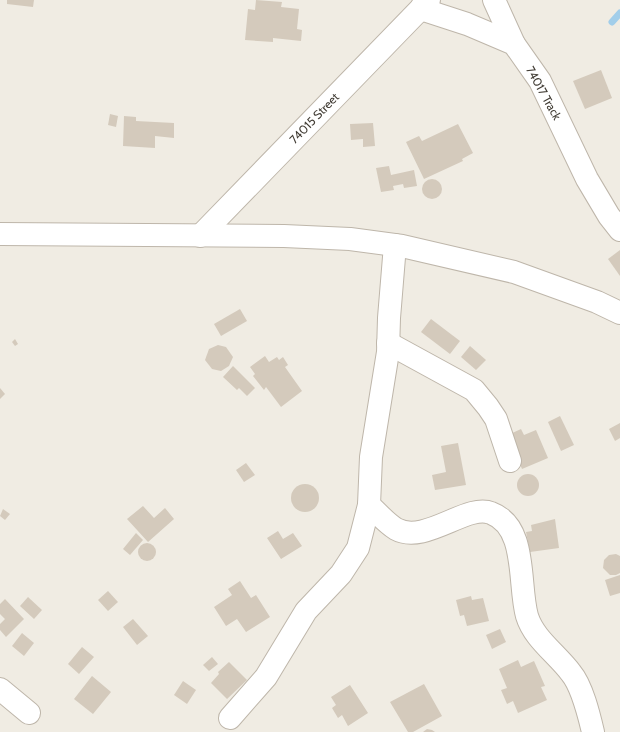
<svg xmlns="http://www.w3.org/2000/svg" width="620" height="732" viewBox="0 0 620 732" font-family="Cabin,sans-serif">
<rect width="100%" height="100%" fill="#f0ece3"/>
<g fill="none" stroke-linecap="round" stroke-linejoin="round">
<path stroke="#a2ceea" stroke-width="7" d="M 612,22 L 620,13"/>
</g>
<g fill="#d4cabc">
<path d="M 7,0 L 34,0 L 33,7 L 7,4 Z"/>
<path d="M 256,0 L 282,2 L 281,7 L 299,9 L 297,29 L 302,30 L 301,41 L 273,38 L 273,42 L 245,40 L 248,9 L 255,10 Z"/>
<path d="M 601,70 L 612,98 L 585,109 L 573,81 Z"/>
<path d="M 110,114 L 118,116 L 116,127 L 108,125 Z"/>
<path d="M 124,116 L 136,117 L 136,121 L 174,123 L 174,138 L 155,136 L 155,148 L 123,146 Z"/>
<path d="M 373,123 L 375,146 L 363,147 L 363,139 L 351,140 L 350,124 Z"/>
<path d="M 458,124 L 473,153 L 462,159 L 463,161 L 424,179 L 406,142 L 419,136 L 422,141 Z"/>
<path d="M 389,166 L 391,175 L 414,170 L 417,186 L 404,188 L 403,184 L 393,186 L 394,190 L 381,192 L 376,168 Z"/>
<circle cx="432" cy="189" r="10"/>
<path d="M 620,250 L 620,276 L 608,259 Z"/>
<path d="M 240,309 L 247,321 L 221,336 L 214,324 Z"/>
<path d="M 431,319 L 460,341 L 450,354 L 421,332 Z"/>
<path d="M 15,339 L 18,344 L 15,346 L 12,342 Z"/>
<path d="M 218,345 L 226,347 L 233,357 L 229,366 L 221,371 L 212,369 L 205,360 L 209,349 Z"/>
<path d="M 470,346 L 486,360 L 476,370 L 461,357 Z"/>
<path d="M 265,356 L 269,362 L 277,357 L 279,360 L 283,357 L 288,365 L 285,367 L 302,391 L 281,407 L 266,387 L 264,390 L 253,376 L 255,374 L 250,367 Z"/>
<path d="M 233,366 L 255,388 L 247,396 L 239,388 L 237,390 L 223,377 Z"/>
<path d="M 0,388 L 5,394 L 0,399 Z"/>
<path d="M 560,416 L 574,445 L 561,451 L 548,422 Z"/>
<path d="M 620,423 L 620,438 L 615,441 L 609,429 Z"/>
<path d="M 521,429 L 524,435 L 536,430 L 548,458 L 522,469 L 508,435 Z"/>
<path d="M 458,443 L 466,485 L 435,490 L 432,475 L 446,472 L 441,446 Z"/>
<path d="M 246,463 L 255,475 L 244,482 L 236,470 Z"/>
<circle cx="528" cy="485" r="11"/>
<circle cx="305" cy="498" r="14"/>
<path d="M 143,506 L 154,518 L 165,508 L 174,519 L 148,542 L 127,519 Z"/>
<path d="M 3,509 L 10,514 L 5,520 L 0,516 Z"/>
<path d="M 555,519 L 559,548 L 530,552 L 526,532 L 532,531 L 531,525 Z"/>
<path d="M 278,531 L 283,539 L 293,533 L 302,546 L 281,559 L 267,538 Z"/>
<path d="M 136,533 L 143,540 L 130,555 L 123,549 Z"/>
<circle cx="147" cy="552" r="9"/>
<path d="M 616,554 L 620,556 L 620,573 L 616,575 L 610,575 L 603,568 L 604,560 L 609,555 Z"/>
<path d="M 620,575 L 620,593 L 610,596 L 605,580 Z"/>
<path d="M 240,581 L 251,598 L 256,595 L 270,617 L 246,632 L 237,619 L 226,626 L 214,607 L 232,595 L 228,589 Z"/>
<path d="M 108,591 L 118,602 L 108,611 L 98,600 Z"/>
<path d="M 471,596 L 472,600 L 483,598 L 489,621 L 467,626 L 464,615 L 460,616 L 456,600 Z"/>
<path d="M 28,597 L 42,610 L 34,619 L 20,606 Z"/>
<path d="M 5,599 L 24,619 L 6,637 L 0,630 L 0,624 L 5,619 L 0,614 L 0,604 Z"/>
<path d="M 133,619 L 148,636 L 137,645 L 123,627 Z"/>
<path d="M 500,629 L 506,642 L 492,649 L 486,635 Z"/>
<path d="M 22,633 L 34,643 L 24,656 L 12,646 Z"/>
<path d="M 82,647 L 94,657 L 79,674 L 68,664 Z"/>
<path d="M 212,657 L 218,664 L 209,671 L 203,665 Z"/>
<path d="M 518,660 L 521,667 L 534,661 L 545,686 L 541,687 L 547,700 L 518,713 L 513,701 L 507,704 L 501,690 L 507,688 L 499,669 Z"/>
<path d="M 229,662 L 247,680 L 227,699 L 211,683 L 219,674 L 218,672 Z"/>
<path d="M 92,676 L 111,692 L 93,714 L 74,699 Z"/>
<path d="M 183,681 L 196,690 L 187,704 L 174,695 Z"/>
<path d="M 424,684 L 442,716 L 413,732 L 408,732 L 390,702 Z"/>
<path d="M 350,685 L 368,713 L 348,726 L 342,715 L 338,718 L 332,708 L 336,705 L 331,697 Z"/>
<path d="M 427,729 L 432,730 L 435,732 L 423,732 Z"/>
</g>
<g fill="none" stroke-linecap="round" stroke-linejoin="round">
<g stroke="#beb6aa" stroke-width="24">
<g id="minor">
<path d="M 425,0 L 421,9 L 467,24 L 514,44 L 540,81 L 587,179 L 609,216 L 620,230"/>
<path d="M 494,0 L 514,44"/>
<path d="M 388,343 L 474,390 L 488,407 L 496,419 L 510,461"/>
<path d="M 369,505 C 377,512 386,523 396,529 C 425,545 467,503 491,513 C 528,527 518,584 527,616 C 534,639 557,654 571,673 C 582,686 589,715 593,732"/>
<path d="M 0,689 L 29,713"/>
<path d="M 230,718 L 266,677 L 306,611 L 341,574 L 358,548 L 369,505 L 371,457 L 388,352 L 389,318 L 395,245"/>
</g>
</g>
<g stroke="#beb6aa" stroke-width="24">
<g id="tertiary">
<path d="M 0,234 L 284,236 L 350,239 L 402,246 L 514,272 L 597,302 L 620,313"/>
<path d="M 200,236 L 429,0"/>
</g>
</g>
<use href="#minor" stroke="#fff" stroke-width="22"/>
<use href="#tertiary" stroke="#fff" stroke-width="22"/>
</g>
<g text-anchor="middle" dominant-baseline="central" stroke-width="3" stroke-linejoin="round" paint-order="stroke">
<g font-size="12" fill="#413c34" stroke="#fff">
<text transform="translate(544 93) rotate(61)">74017 Track</text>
<text transform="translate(314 118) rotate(-46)">74015 Street</text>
</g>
</g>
</svg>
